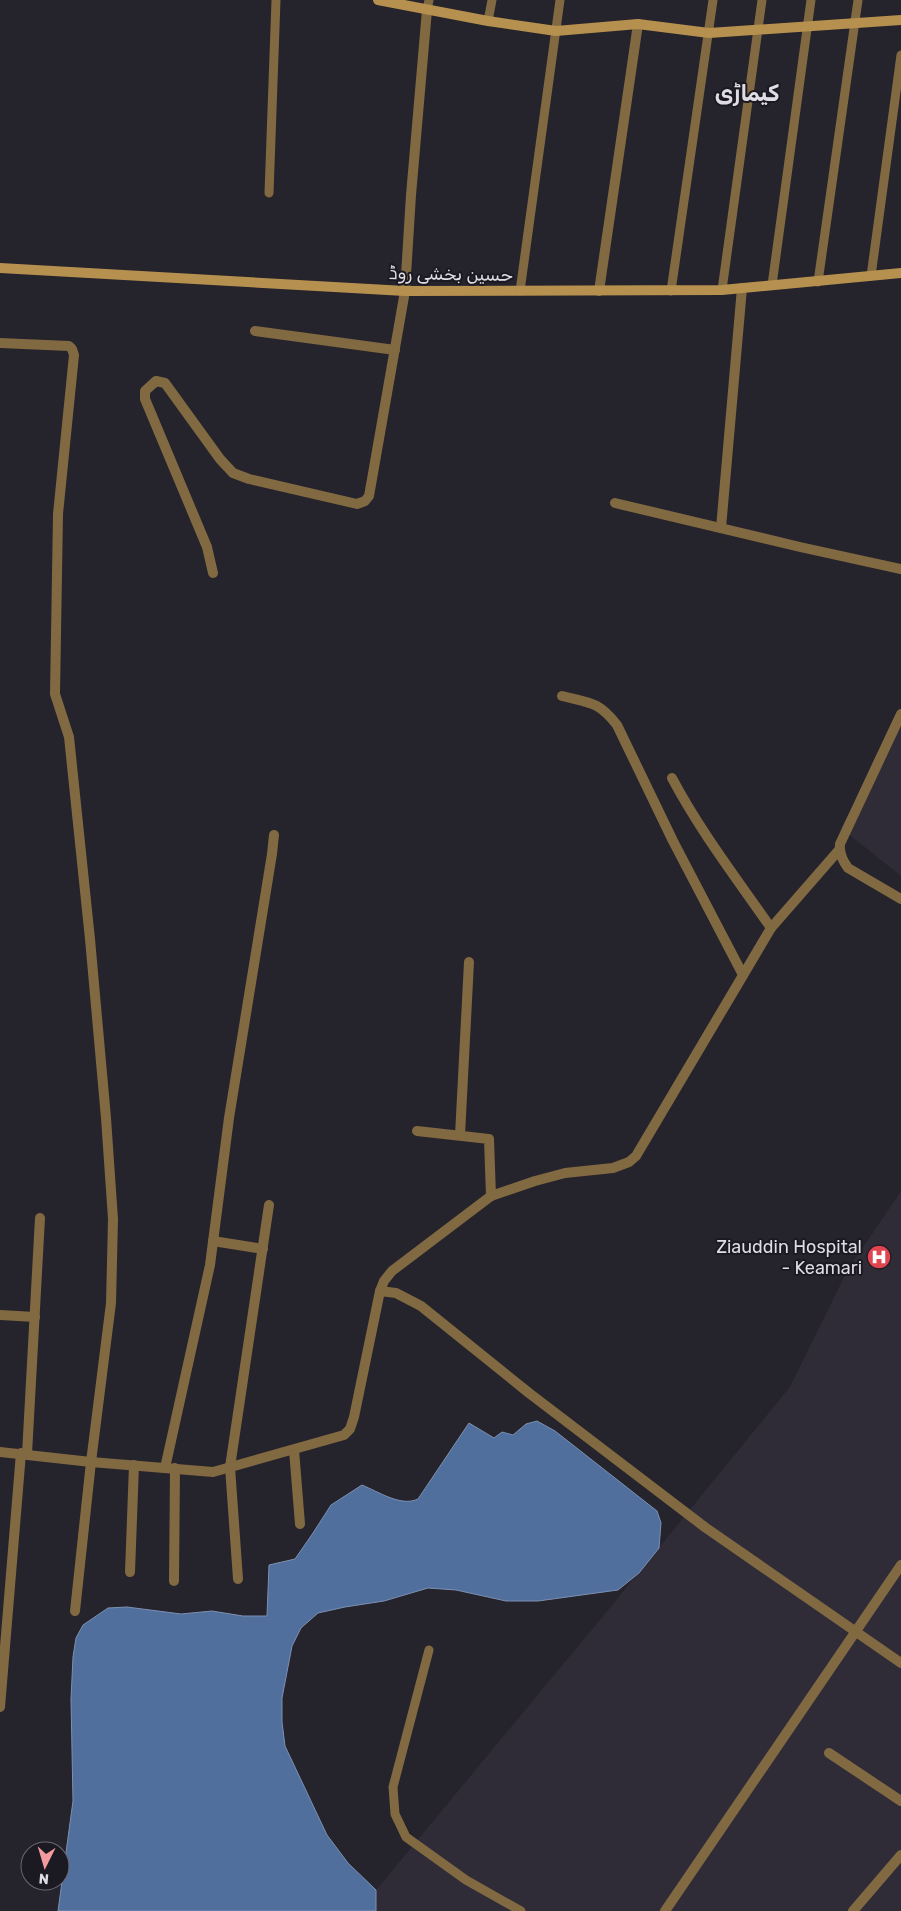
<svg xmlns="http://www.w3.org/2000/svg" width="901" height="1911" viewBox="0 0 901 1911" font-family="Rubik,Cairo,sans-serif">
<rect width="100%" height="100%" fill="#25232b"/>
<g fill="#2f2c38">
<path d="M 901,723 L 901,876 L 841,828 Z"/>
<path d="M 901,1191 L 901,1911 L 376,1911 L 376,1890 L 599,1621 L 790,1387 L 847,1271 Z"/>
</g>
<path fill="#516f9d" stroke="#7c90b2" d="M 537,1421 L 555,1431 L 657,1511 L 661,1523 L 659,1548 L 639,1573 L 618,1590 L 538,1601 L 506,1601 L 456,1590 L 428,1588 L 384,1601 L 345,1607 L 318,1613 L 301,1628 L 292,1646 L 282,1698 L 282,1722 L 285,1746 L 327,1835 L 348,1863 L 376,1890 L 376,1911 L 58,1911 L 73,1801 L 71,1699 L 73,1657 L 76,1638 L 83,1625 L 108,1608 L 127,1607 L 181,1614 L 212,1611 L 243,1616 L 267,1616 L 269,1565 L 295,1559 L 313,1533 L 331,1505 L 362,1485 C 379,1492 401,1507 418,1499 L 469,1423 L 494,1438 L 502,1432 L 513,1435 L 526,1424 Z"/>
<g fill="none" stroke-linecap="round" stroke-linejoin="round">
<g stroke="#816942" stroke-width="9">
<path d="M 427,10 L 429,0"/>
<path d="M 488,21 L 492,0"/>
<path d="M 269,193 L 276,0"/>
<path d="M 871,276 L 901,55"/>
<path d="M 818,282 L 858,0"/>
<path d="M 772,285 L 811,0"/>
<path d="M 722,290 L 762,0"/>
<path d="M 520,291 L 560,0"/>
<path d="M 671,291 L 713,0"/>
<path d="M 429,1650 L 393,1787 L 395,1814 L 406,1837 L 466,1880 L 521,1911"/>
</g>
<g stroke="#816942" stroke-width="10">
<path d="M 599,291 L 638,24"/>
<path d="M 255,331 L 395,350"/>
<path d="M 0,343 L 69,346 L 72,349 L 74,355 L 58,514 L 55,694 L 69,737 L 90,939 L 106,1118 L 113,1219 L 111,1303 L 91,1462 L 75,1611"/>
<path d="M 615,503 L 800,547 L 901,569"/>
<path d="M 721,528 L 742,288"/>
<path d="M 213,573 L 207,547 L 145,399 L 145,391 L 156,381 L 165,383 L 220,459 L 233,473 L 249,479 L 357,504 L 365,501 L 369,496 L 405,291 L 411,195 L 427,10"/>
<path d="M 562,696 C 590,703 598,701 617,725 L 673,841 L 743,975"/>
<path d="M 901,714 L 840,844 C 839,853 842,860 848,868 L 901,899"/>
<path d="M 672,778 C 700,831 737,879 771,928"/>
<path d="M 417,1131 L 489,1139 L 491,1196"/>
<path d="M 460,1135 L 469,962"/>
<path d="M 213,1241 L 263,1249"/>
<path d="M 380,1291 L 396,1293 L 421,1306 L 529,1393 L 706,1528 L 901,1663"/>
<path d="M 0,1315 L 35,1317"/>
<path d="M 294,1450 L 300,1524"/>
<path d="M 0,1452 L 91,1462 L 213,1472 L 344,1435 L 350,1429 L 354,1417 L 380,1291 L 384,1281 L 392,1271 L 491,1196 L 535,1181 L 565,1173 L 613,1168 L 629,1162 L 636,1156 L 771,928 L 839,850"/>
<path d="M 27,1454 L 40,1218"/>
<path d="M 165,1468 L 210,1265 L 229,1118 L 272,854 L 274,835"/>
<path d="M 130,1572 L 134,1465"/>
<path d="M 238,1579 L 230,1467 L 269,1205"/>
<path d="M 174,1581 L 175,1468"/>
<path d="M 0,1707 L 21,1453"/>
<path d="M 829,1753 L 901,1801"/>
<path d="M 665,1911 L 901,1565"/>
<path d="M 853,1911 L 901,1855"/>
</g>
<g stroke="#b6904e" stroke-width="10">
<path d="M 378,0 L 488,21 L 556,31 L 638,24 L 709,33 L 901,20"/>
<path d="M 0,268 L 405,291 L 722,290 L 901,273"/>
</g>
</g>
<defs>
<g id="hospital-disc" transform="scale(1.25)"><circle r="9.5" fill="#e0444e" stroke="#1b1921"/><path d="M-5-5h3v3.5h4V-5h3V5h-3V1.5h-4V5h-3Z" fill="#fff"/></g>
</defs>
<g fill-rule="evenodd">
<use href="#hospital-disc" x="879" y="1257"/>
</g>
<g text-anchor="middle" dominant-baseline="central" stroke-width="4" stroke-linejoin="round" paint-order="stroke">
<g font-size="18" fill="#dfdde3" stroke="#1b1921">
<text transform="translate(451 274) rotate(1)">حسین بخشی روڈ</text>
</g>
<g font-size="18" fill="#dfdde3" stroke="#1b1921" text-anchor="end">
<text x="862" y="1247">Ziauddin Hospital<tspan x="862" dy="21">- Keamari</tspan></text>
</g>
<g font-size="22" font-weight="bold" fill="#dfdde3" stroke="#1b1921">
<text x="747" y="93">کیماڑی</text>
</g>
</g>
<g transform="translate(45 1866) rotate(185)"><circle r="24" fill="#1b1921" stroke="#69676f"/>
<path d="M0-4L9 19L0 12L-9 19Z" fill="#f49b9f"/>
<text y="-8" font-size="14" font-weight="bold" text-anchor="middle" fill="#dfdde3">N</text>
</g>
</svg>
